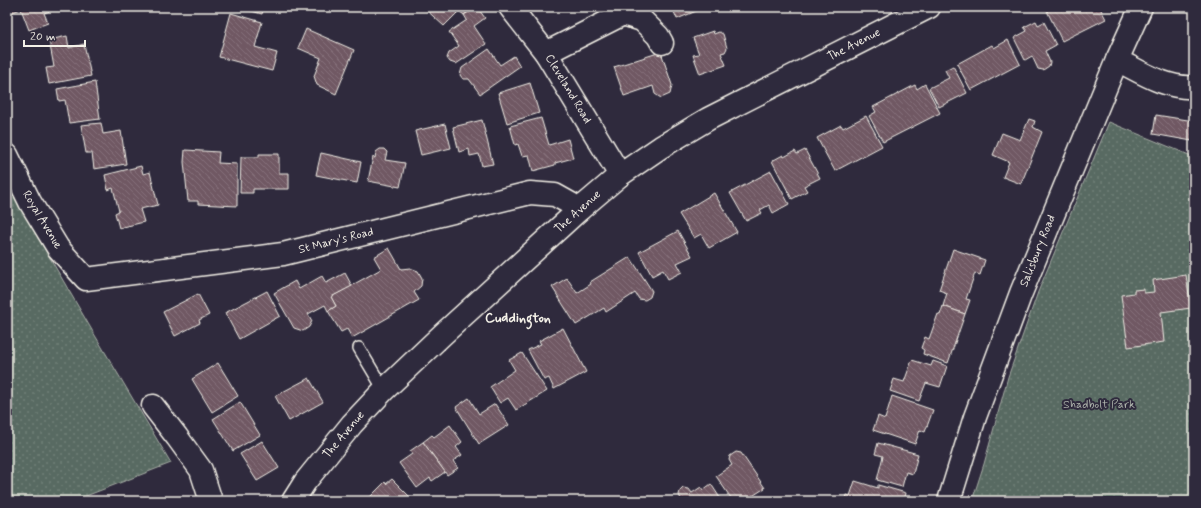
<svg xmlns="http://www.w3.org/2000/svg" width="1201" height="508" viewBox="0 0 1201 508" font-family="Mynerve,sans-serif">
<defs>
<pattern id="park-dots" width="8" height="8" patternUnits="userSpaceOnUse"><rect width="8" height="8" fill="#596a62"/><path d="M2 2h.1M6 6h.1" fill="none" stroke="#718078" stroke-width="1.8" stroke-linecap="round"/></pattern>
<pattern id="building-back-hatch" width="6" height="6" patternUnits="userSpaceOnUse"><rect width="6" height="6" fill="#705864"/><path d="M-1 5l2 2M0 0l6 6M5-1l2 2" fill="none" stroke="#85707a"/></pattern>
</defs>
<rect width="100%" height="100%" fill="#2f2a3d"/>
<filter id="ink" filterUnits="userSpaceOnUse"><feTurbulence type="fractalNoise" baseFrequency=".025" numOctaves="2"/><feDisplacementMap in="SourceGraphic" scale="8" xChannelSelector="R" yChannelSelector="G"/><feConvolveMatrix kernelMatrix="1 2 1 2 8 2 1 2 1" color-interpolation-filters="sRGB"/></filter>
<g filter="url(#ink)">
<g fill="url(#park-dots)" stroke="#a6aea5">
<path d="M 1109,122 L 1194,157 L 1194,501 L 972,501 L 984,464 L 1008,377 L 1038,292 Z"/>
<path d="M 7,184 L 93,332 L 171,463 L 73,501 L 7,501 Z"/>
</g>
<g fill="url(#building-back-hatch)" stroke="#f4f1e8">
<path d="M 8,7 L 49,7 L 50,11 L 44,13 L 48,23 L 29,30 L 21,9 L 10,13 Z"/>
<path d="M 237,7 L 264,7 L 262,14 Z"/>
<path d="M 423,7 L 471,7 L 464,15 L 459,11 L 444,26 Z"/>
<path d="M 477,7 L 485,18 L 474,26 L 486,44 L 456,64 L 450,62 L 447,58 L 449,53 L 459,46 L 449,32 L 467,20 L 464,15 Z"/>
<path d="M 672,7 L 706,7 L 677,19 Z"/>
<path d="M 1054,7 L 1101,7 L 1100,8 L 1106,19 L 1062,41 L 1047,11 Z"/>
<path d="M 231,13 L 262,22 L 255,47 L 277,53 L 272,71 L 219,57 Z"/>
<path d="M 1036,21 L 1038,25 L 1044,22 L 1056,45 L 1045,51 L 1050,62 L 1049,66 L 1043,70 L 1038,69 L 1032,56 L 1025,60 L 1014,38 L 1027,31 L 1024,27 Z"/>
<path d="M 306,29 L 354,50 L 336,94 L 317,85 L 314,76 L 321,58 L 298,48 Z"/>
<path d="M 713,31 L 714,34 L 719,32 L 723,34 L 727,48 L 725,52 L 721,53 L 726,65 L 700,74 L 693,55 L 699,54 L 693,38 Z"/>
<path d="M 67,36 L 69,48 L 84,44 L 91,76 L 49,84 L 46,68 L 54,67 L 49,40 Z"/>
<path d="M 1008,40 L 1020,64 L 971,90 L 957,64 L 992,45 L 994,48 Z"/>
<path d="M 489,49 L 500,65 L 514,56 L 520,66 L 480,94 L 469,79 L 463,79 L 460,75 L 462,68 Z"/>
<path d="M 661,52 L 672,85 L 670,94 L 661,98 L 655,94 L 653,86 L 624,96 L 614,67 Z"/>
<path d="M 953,66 L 967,93 L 939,107 L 929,88 L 949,78 L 945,70 Z"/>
<path d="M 95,82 L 100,119 L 69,123 L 65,100 L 59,101 L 57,89 Z"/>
<path d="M 530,83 L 539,113 L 507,123 L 498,93 Z"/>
<path d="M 925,84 L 940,113 L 883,142 L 869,116 L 876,112 L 873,107 L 915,85 L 917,89 Z"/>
<path d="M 1156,115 L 1194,121 L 1192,141 L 1153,134 Z"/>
<path d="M 866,116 L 882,146 L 835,171 L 817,138 L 841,125 L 843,128 Z"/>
<path d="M 541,118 L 549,145 L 568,139 L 573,158 L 555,163 L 555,165 L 533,171 L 529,155 L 522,156 L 518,144 L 515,145 L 510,126 Z"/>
<path d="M 1029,119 L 1035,121 L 1033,127 L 1042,132 L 1021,184 L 1003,177 L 1009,162 L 993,155 L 1002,133 L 1020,140 Z"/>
<path d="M 482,120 L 493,164 L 482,166 L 479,154 L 470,156 L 469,149 L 459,152 L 453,127 Z"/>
<path d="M 101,123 L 103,134 L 121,131 L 126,164 L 94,169 L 92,153 L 86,153 L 81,125 Z"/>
<path d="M 445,124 L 451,148 L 421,155 L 415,131 Z"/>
<path d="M 380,149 L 384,149 L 387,152 L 385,160 L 405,163 L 400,187 L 368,181 L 373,157 L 375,158 L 376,152 Z"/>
<path d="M 185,150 L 219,152 L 218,163 L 237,164 L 237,206 L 198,204 L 198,201 L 188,201 L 184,162 Z"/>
<path d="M 805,150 L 820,178 L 804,186 L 807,191 L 792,199 L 772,161 L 783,155 L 784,157 L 795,151 L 797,154 Z"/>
<path d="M 321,153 L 361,162 L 357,183 L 316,175 Z"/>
<path d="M 259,154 L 279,154 L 279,173 L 289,173 L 289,189 L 253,189 L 253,193 L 240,193 L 241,157 L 259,157 Z"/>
<path d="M 141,166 L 143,174 L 150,172 L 158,205 L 140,209 L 144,222 L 119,228 L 115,213 L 119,211 L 113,188 L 108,190 L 105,175 Z"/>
<path d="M 771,171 L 789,204 L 773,213 L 769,205 L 760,210 L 762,213 L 746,221 L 730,193 Z"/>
<path d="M 714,193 L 737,232 L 709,248 L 701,234 L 694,238 L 679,214 Z"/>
<path d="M 678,231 L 692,256 L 677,263 L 682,272 L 668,279 L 663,270 L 652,276 L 639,252 Z"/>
<path d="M 389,248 L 401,269 L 410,268 L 418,271 L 422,278 L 421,286 L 414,292 L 419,300 L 352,338 L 347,329 L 341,332 L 328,311 L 336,306 L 331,297 L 381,269 L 374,257 Z"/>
<path d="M 953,249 L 985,260 L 980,275 L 975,273 L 966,299 L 970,300 L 965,314 L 943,306 L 947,293 L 939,290 Z"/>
<path d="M 630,257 L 652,291 L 650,297 L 645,300 L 639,299 L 635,293 L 606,312 L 604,308 L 576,325 L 552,287 L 567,278 L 577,293 L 591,284 L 590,282 Z"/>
<path d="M 345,273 L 352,286 L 331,297 L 336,306 L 328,311 L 325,305 L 308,314 L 312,321 L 309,327 L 303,331 L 294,328 L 274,293 L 295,281 L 299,289 L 322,276 L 326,283 Z"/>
<path d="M 1186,275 L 1191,308 L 1161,312 L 1164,342 L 1128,347 L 1121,295 L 1134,293 L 1134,290 L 1144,289 L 1144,293 L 1154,292 L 1153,280 Z"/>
<path d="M 267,291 L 280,316 L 239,339 L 225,313 Z"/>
<path d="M 198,294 L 209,315 L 199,320 L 200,323 L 175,336 L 163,312 Z"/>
<path d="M 943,306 L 965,314 L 948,363 L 923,354 L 924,350 L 921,348 L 925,337 L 929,339 L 938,314 L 940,315 Z"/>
<path d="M 563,328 L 586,372 L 554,389 L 549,378 L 544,380 L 528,350 L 541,344 L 539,341 Z"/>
<path d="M 522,353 L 547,391 L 516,410 L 508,398 L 500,403 L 490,387 L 515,370 L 509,360 Z"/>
<path d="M 912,360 L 931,366 L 933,361 L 947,366 L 940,387 L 926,383 L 919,401 L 890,391 L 894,379 L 904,382 Z"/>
<path d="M 218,363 L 238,396 L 212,412 L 192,379 Z"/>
<path d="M 309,378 L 323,402 L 289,421 L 275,396 Z"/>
<path d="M 892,396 L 933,410 L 925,432 L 920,430 L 915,444 L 873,430 L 878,416 L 885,419 Z"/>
<path d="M 469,398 L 479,414 L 495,404 L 509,425 L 479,444 L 456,407 Z"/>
<path d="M 240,402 L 260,435 L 233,451 L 213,419 Z"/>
<path d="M 450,425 L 462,442 L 456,447 L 462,455 L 453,461 L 458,468 L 447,475 L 423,442 L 432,435 L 434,437 Z"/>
<path d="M 262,441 L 279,468 L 257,481 L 240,454 Z"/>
<path d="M 423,442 L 445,472 L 432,481 L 430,478 L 417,488 L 399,463 L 412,454 L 410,451 Z"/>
<path d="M 878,443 L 918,454 L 913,474 L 906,472 L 902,487 L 877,480 L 883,456 L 875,454 Z"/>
<path d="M 736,452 L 741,453 L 765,488 L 751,497 L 754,501 L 733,501 L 716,476 L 732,465 L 729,460 L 730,456 Z"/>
<path d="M 392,479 L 414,501 L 366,501 L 385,482 L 386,484 Z"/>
<path d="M 855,481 L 878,488 L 878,485 L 906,493 L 904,501 L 845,501 L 847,495 L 850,496 Z"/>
<path d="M 711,484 L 722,501 L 682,501 L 679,495 L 680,491 L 683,488 L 689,489 L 692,493 L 701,487 L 703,490 Z"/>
</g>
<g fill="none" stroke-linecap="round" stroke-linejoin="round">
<g stroke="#f4f1e8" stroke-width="14">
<path id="lane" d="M 359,348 L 384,390"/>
</g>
<g stroke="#f4f1e8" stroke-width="25">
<g id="street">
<path d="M 510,7 L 546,53 L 620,175"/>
<path d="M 623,14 L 642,20 L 658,36 L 662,43"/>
<path d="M 546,53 L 623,14 L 622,7"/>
<path d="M 1117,60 C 1141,72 1166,89 1194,87"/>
<path d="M 7,155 L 30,202 L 58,248 L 86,279 L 283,254 L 530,193 L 555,195 L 580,209"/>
<path d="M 153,406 L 177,437 L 201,470 L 211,501"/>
</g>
</g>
<g stroke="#f4f1e8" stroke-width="25">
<g id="secondary">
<path d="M 293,501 L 305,482 L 352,424 L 384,390 L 442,335 L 580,209 L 620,175 L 661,147 L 708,119 L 929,7"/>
<path d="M 949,501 L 975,417 L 1021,293 L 1117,60 L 1141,7"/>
</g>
</g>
<use href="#lane" stroke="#2f2a3d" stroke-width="11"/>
<use href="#street" stroke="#2f2a3d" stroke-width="22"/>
<use href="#secondary" stroke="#2f2a3d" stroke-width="22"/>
</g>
</g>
<g text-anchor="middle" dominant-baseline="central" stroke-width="4" stroke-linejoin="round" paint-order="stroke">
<g font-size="12" fill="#f4f1e8" stroke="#2f2a3d">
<text transform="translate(854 45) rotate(-27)">The Avenue</text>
<text transform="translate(568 89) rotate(59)">Cleveland Road</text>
<text transform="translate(578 212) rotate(-42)">The Avenue</text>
<text transform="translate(42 220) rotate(59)">Royal Avenue</text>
<text transform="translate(336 241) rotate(-14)">St Mary's Road</text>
<text transform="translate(1038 251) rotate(-68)">Salisbury Road</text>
<text transform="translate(344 435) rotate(-50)">The Avenue</text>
</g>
<g font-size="12" fill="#aeb4ac" stroke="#2f2a3d">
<text x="1099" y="405">Shadbolt Park</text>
</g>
<g font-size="14" font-weight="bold" fill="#f4f1e8" stroke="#2f2a3d">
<text x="518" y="318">Cuddington</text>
</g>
</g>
<rect width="1201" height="508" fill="none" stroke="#2f2a3d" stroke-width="24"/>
<rect x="12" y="12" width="1177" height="484" fill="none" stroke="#f4f1e8" stroke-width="1.5" filter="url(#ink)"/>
<path d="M24 40v6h61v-6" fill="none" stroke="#f4f1e8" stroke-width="2"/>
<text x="30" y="40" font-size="12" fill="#f4f1e8" stroke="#2f2a3d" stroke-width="3" paint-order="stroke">20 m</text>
</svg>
